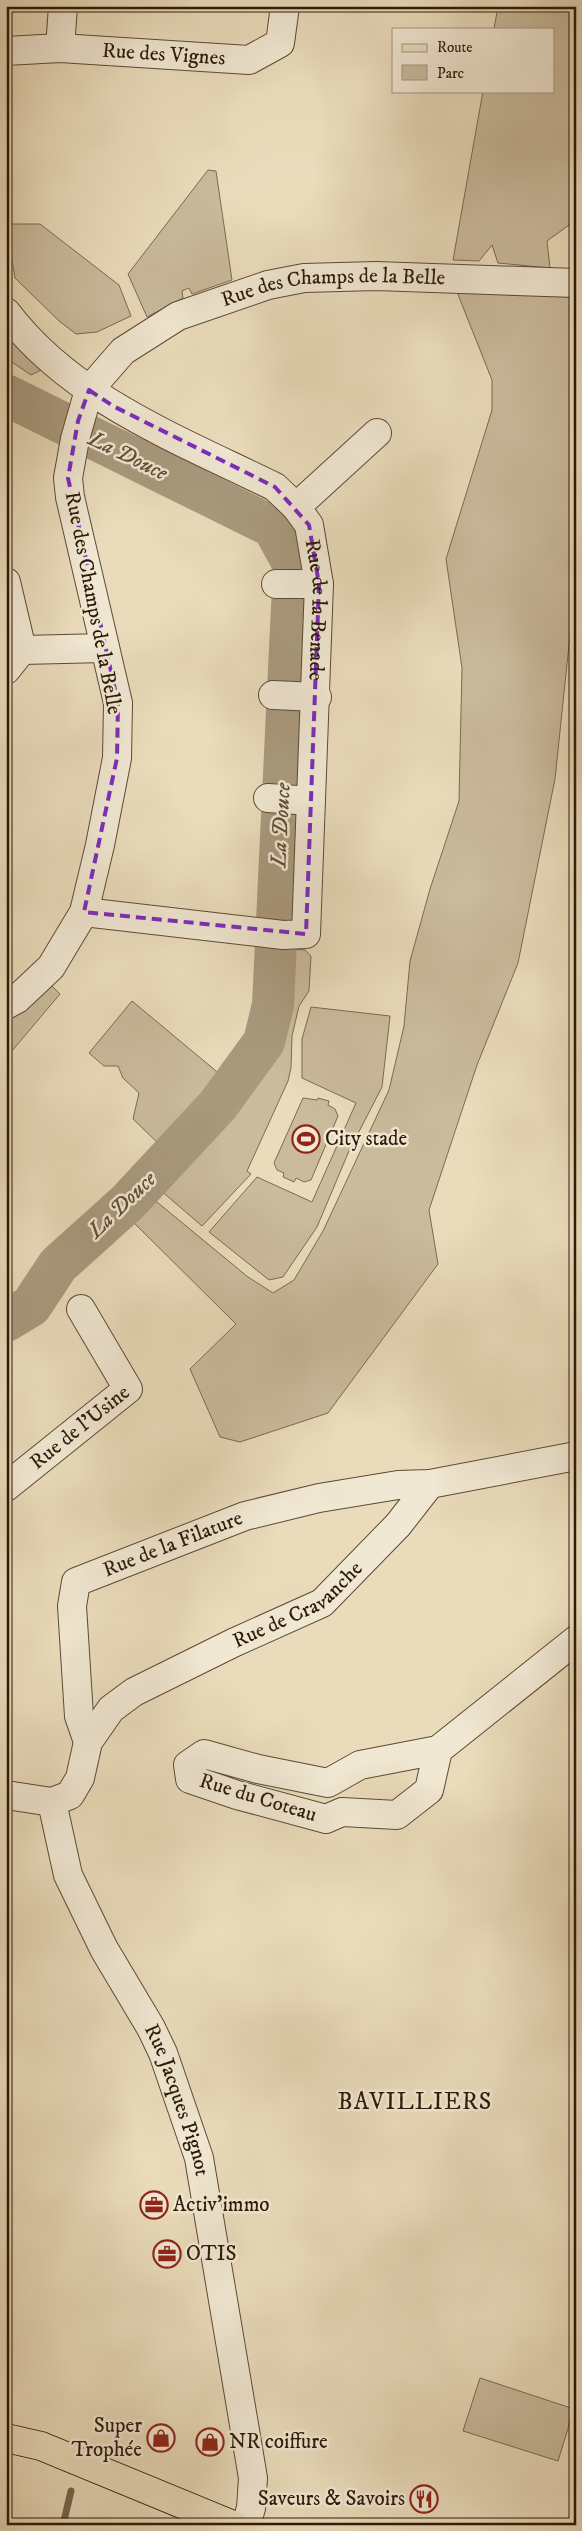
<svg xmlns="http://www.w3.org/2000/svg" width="582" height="2531" viewBox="0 0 582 2531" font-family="'IM FELL DW Pica',serif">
<rect width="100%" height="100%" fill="#eadcbb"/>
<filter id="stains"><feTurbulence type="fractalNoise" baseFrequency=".004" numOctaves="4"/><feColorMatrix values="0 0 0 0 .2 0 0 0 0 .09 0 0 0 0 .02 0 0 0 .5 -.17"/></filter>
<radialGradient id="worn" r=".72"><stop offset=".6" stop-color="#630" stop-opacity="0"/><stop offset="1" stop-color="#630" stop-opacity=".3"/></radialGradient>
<g fill="#cabb9d" stroke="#7b6a52">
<path d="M 498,6 L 576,6 L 576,220 L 547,241 L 550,268 L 498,263 L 492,245 L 479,261 L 453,260 L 483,91 L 553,91 L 553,29 L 494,29 Z"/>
<path d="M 208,170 L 216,171 L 232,280 L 192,294 L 189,288 L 182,291 L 183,298 L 147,317 L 128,274 Z"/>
<path d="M 40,224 L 119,285 L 131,316 L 97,332 L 76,334 L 59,321 L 15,278 L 6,224 Z"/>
<path d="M 457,292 L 572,297 L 576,311 L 576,611 L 571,626 L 555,779 L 518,963 L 477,1065 L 429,1210 L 438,1264 L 328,1413 L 240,1442 L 220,1437 L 190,1369 L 236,1324 L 125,1214 L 146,1193 L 248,1277 L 273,1293 L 294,1280 L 323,1231 L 389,1090 L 404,1026 L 410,961 L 430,889 L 459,801 L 462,668 L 446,559 L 492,410 L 492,380 Z"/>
<path d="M 6,330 L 43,369 L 31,375 L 6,358 Z"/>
<path d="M 279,948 L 305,950 L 311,956 L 309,991 L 299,1006 L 292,1036 L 291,1068 L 288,1081 L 247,1171 L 251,1174 L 202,1226 L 152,1183 L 220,1108 L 267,1044 L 276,1007 Z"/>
<path d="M 50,984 L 60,994 L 6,1058 L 6,1050 L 12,1045 L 6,1035 L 6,1017 Z"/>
<path d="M 132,1001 L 222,1076 L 159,1144 L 133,1119 L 139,1093 L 123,1078 L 118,1066 L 104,1066 L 89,1053 Z"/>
<path d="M 311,1007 L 390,1016 L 382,1087 L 349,1151 L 317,1227 L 283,1277 L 269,1280 L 209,1232 L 257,1177 L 312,1202 L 356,1103 L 302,1078 L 302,1039 Z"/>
<path d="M 303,1098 L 317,1100 L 318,1098 L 329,1101 L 328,1105 L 335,1109 L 338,1116 L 311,1180 L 304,1182 L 296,1178 L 294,1182 L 283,1177 L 284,1173 L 277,1170 L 274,1163 Z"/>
<path d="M 480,2378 L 574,2409 L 558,2461 L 463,2431 Z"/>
</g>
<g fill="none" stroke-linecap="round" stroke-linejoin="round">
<path stroke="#77664f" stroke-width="7" d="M 63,2525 L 71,2491"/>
<path stroke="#a99a7e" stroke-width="42" d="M 6,395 L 273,527 L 294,565 L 273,1005 L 264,1042 L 218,1105 L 128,1202 L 58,1265 L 31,1306 L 6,1321"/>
<g stroke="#5c4a35" stroke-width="30">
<g id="minor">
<path d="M 60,48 L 63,6"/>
<path id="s1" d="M 6,51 L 60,48 L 249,60 L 280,43 L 285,6"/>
<path id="s2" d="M 6,312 C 71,399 180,440 275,487 L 296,507 L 309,525 L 319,584 L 306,934 L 283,935 L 84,912"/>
<path d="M 296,507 L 377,433"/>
<path d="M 6,582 L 22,650"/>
<path d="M 276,584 L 319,584"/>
<path d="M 22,650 L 105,648"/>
<path d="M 6,670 L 22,650"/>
<path d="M 273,695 L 317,697"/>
<path d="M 268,798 L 311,801"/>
<path id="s3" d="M 6,1005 L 17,999 L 51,967 L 84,912 L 100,845 L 117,758 L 118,703 L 70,497 L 68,478 L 75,439 L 89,390 L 123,351 L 178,316 L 268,285 L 304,278 L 376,276 L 576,283"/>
<path id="s4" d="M 6,1487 L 128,1389 L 81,1309"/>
<path id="s5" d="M 88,1742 L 79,1716 L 72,1606 L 76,1582 L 245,1516 L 319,1498 L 398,1485 L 430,1484 L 576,1456"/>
<path d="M 438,1750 L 429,1790 L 397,1815 L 342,1812 L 326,1819 L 237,1795 L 190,1779 L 188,1765 L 204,1754 L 258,1769 L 328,1783 L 360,1765 L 438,1750 L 576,1640"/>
<path d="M 6,1795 L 52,1802"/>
<path id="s6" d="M 52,1802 L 68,1875 L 104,1949 L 151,2028 L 163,2053 L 199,2158 L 253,2478 L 251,2508 L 246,2525"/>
<path id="s7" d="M 52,1802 L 70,1795 L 80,1778 L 88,1742 L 111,1709 L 134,1692 L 233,1643 L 322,1603 L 398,1525 L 430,1484"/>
</g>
</g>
<g stroke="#2c1908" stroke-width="30">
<path id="major" d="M 6,2438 L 41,2446 L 233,2525"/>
</g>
<use href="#minor" stroke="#f1e8d3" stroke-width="28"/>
<use href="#major" stroke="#eadcbb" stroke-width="28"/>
</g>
<path fill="none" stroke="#7b2cbf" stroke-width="4" stroke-dasharray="10 6" stroke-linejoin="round" d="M 89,390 L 113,406 L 275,487 L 309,525 L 319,584 L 306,934 L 84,912 L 117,758 L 118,703 L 68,478 L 78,421 Z"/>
<defs>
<g id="stadium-ring" transform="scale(1.4375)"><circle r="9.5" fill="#f1e8d3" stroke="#8f2418" stroke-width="1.5"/><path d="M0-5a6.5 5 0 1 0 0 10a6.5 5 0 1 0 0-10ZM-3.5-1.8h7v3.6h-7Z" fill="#8f2418"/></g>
<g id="office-ring" transform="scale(1.4375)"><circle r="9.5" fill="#f1e8d3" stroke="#8f2418" stroke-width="1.5"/><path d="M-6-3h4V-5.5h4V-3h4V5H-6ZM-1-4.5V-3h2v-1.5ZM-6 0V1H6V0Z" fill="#8f2418"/></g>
<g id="shop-ring" transform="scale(1.4375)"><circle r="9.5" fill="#f1e8d3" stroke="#8f2418" stroke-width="1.5"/><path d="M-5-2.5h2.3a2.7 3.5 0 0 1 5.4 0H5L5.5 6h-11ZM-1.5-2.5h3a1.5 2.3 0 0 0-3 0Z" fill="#8f2418"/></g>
<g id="restaurant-ring" transform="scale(1.4375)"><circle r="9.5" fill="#f1e8d3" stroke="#8f2418" stroke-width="1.5"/><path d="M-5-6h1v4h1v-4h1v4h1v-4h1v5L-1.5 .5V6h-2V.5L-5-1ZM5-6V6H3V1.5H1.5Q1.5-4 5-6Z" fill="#8f2418"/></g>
</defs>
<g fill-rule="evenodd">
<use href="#stadium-ring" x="306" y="1139"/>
<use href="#office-ring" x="154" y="2205"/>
<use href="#office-ring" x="167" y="2254"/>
<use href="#shop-ring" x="161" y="2438"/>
<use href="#shop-ring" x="210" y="2442"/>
<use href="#restaurant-ring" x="424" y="2499"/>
</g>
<g text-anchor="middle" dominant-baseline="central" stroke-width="5" stroke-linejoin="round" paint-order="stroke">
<g font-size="21" fill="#2c1908" stroke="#f1e8d3">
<text stroke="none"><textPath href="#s1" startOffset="158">Rue des Vignes</textPath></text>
<text stroke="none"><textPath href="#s3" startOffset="934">Rue des Champs de la Belle</textPath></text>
<text transform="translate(93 603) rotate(79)">Rue des Champs de la Belle</text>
<text stroke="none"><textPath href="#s2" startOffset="461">Rue de la Benade</textPath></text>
<text stroke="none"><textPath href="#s4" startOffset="95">Rue de l'Usine</textPath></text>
<text stroke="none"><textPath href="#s5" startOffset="266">Rue de la Filature</textPath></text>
<text stroke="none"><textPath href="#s7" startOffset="331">Rue de Cravanche</textPath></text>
<text transform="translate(258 1798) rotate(17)">Rue du Coteau</text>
<text stroke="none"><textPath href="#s6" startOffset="326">Rue Jacques Pignot</textPath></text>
</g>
<g font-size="21" fill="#2c1908" stroke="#f1e8d3" text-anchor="start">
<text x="325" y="1139">City stade</text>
<text x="173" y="2205">Activ'immo</text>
<text x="186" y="2254">OTIS</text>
<text x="142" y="2426" text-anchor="end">Super<tspan x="142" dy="24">Trophée</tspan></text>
<text x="229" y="2442">NR coiffure</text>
<text x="405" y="2499" text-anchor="end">Saveurs &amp; Savoirs</text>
</g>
<g font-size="22" font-style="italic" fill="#5e4d37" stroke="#f1e8d3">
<text transform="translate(128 456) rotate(26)">La Douce</text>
<text transform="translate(281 825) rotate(-87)">La Douce</text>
<text transform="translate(122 1205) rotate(-44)">La Douce</text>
</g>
<g font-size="24" letter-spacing="1" fill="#2c1908" stroke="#f1e8d3">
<text x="415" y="2102">BAVILLIERS</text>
</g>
</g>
<rect width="582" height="2531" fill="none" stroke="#eadcbb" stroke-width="25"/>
<rect x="8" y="8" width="567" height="2516" fill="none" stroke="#2c1908" stroke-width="2.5"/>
<rect x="12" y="12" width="557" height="2506" fill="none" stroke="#2c1908"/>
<rect x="392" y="28" width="162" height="65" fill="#f1e8d3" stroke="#a29582"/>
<rect x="402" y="44" width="25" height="8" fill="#eadcbb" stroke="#a29582"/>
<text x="437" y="52" font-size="15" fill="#2c1908">Route</text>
<rect x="402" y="65" width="25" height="15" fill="#cabb9d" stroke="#a29582"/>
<text x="437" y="78" font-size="15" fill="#2c1908">Parc</text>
<rect width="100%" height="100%" filter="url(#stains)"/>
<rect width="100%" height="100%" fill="url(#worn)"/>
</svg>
